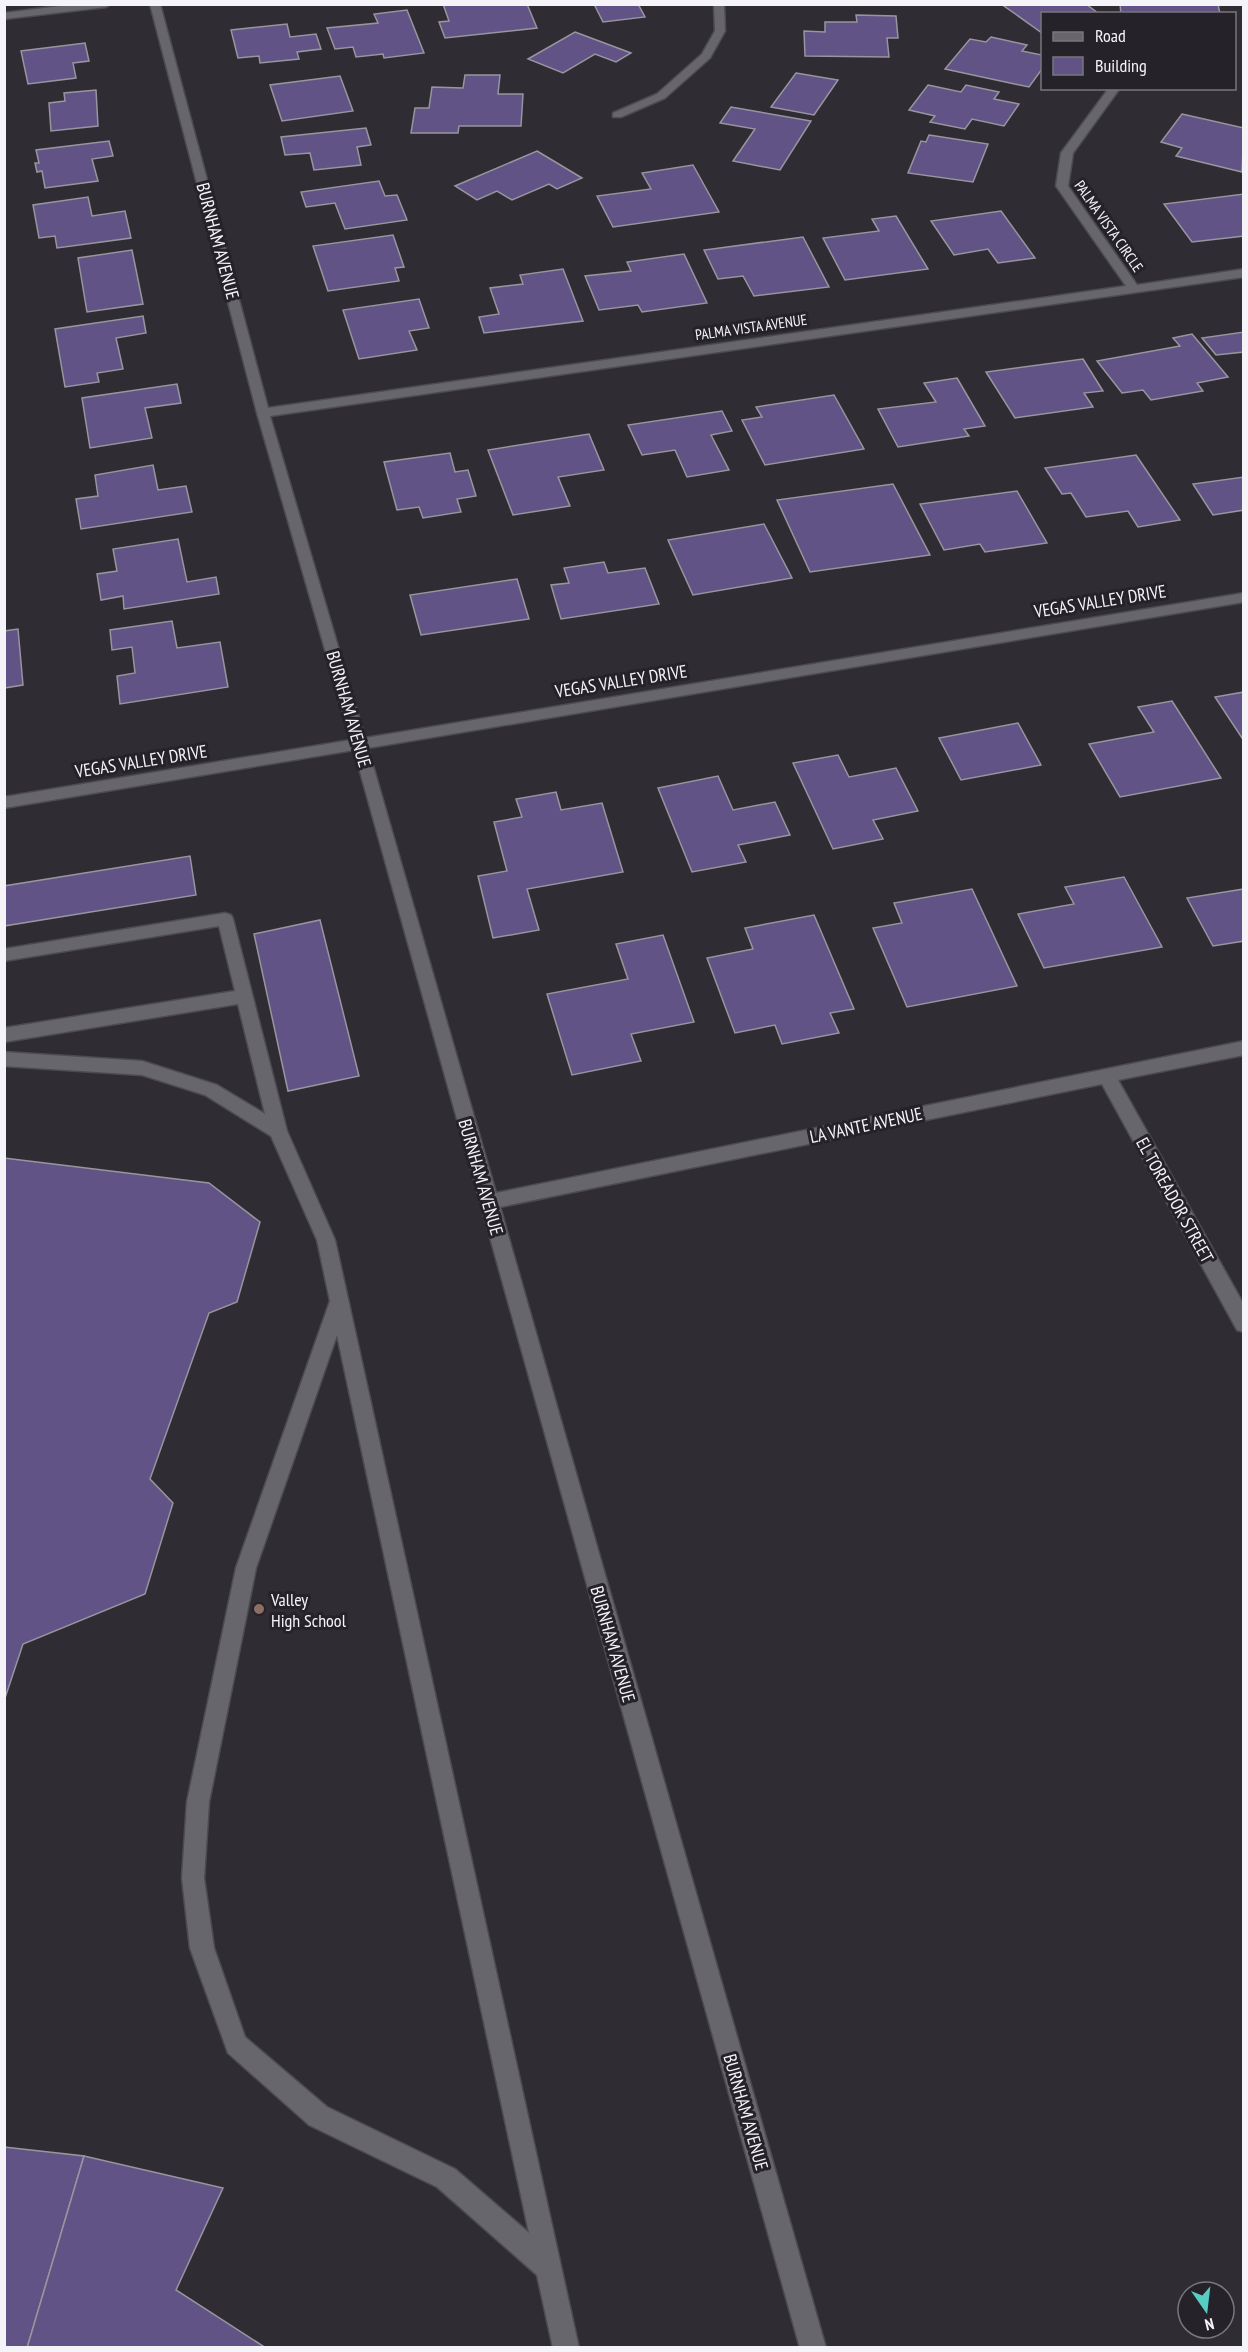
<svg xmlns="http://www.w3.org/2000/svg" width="1248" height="2352" viewBox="0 0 1248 2352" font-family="'PT Sans Narrow',sans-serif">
<rect width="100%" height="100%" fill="#2f2d33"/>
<g fill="#625386" stroke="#97959d" stroke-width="1.5">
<path d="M 443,4 L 527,4 L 537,28 L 445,38 L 439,22 L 449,21 Z"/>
<path d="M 594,4 L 638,4 L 645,17 L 603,22 Z"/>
<path d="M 1011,4 L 1086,4 L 1099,14 L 1042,14 L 1042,33 L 1004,6 Z"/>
<path d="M 1120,4 L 1218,4 L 1220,14 L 1121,14 Z"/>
<path d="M 407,10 L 424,53 L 384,58 L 383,54 L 356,57 L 353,47 L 335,49 L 327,28 L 378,23 L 374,14 Z"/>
<path d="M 856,15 L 896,16 L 898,38 L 887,38 L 889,57 L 805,56 L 804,31 L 825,32 L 825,22 L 857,22 Z"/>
<path d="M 287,24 L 290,37 L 316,34 L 321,49 L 297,52 L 299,59 L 260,63 L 259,56 L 238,58 L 231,30 Z"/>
<path d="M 575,32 L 631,53 L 616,62 L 595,54 L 563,73 L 528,59 Z"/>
<path d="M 991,37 L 1027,45 L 1022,51 L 1042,55 L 1042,69 L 1029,87 L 945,69 L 970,39 L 986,42 Z"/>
<path d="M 85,43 L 89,61 L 73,63 L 76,78 L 28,84 L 21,51 Z"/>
<path d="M 796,73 L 838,80 L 814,115 L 771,107 Z"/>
<path d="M 465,75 L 500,75 L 498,94 L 523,94 L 521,126 L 459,126 L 458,133 L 411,133 L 415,108 L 429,108 L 432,87 L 463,88 Z"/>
<path d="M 340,76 L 353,111 L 282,121 L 270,85 Z"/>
<path d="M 928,85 L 961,92 L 966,85 L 999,92 L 994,99 L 1019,104 L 1004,126 L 972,119 L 965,129 L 930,122 L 935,116 L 909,110 Z"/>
<path d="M 96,90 L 98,126 L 51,131 L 49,103 L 65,101 L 64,93 Z"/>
<path d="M 731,107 L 811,121 L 780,170 L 733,161 L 755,129 L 720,123 Z"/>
<path d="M 1182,114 L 1244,128 L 1242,172 L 1176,156 L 1182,148 L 1161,142 Z"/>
<path d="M 366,128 L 371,145 L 357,147 L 361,165 L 314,170 L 310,153 L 285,155 L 281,137 Z"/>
<path d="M 929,135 L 988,144 L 973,182 L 908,173 L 921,141 L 926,142 Z"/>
<path d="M 109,141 L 113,156 L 92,159 L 98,181 L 45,188 L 42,171 L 37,172 L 35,163 L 39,163 L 36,150 Z"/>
<path d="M 537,151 L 582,178 L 557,189 L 549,184 L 512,200 L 497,191 L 477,200 L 455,186 Z"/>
<path d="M 693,165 L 719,212 L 613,227 L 597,196 L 651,189 L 642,173 Z"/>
<path d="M 379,181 L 385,196 L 397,195 L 407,220 L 345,229 L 335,203 L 306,207 L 301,192 Z"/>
<path d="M 1244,194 L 1244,236 L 1192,242 L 1164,204 Z"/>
<path d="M 88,197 L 92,216 L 125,211 L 131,238 L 57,248 L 55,236 L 39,238 L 33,205 Z"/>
<path d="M 1001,211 L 1035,258 L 998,263 L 988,249 L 954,255 L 931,221 Z"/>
<path d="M 896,216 L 928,269 L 845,280 L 823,238 L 879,231 L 872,219 Z"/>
<path d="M 393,235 L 404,267 L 395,268 L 399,281 L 328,291 L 313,246 Z"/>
<path d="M 803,237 L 829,287 L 754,296 L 743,276 L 718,279 L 704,250 Z"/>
<path d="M 132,250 L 143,304 L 87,312 L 78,258 Z"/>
<path d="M 684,254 L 707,303 L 642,312 L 638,305 L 599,310 L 585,276 L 631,271 L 627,262 Z"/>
<path d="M 563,269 L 583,321 L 484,333 L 479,317 L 499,314 L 490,288 L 523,284 L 520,275 Z"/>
<path d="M 419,299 L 429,328 L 409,331 L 417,350 L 359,359 L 343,310 Z"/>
<path d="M 143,316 L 146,333 L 116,338 L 123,369 L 97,373 L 99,382 L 65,387 L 55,329 Z"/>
<path d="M 1244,332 L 1244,352 L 1216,355 L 1202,338 Z"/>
<path d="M 1192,334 L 1228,377 L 1197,383 L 1203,391 L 1151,400 L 1143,390 L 1122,393 L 1097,361 L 1180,346 L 1173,338 Z"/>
<path d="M 1083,359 L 1103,391 L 1084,393 L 1093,407 L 1015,418 L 986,372 Z"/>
<path d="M 957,378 L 985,426 L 964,429 L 969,436 L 898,447 L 878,409 L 936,402 L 924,383 Z"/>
<path d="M 177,384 L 181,403 L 145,408 L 152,438 L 90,448 L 82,398 Z"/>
<path d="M 834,395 L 864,449 L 765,465 L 742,420 L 762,417 L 756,407 Z"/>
<path d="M 722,411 L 732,431 L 711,435 L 729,470 L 687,477 L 675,450 L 642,455 L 628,425 Z"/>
<path d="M 589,434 L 604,470 L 558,477 L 570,506 L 513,515 L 488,450 Z"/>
<path d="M 450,453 L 455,472 L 468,470 L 476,496 L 457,499 L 461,512 L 423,518 L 419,507 L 397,510 L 384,462 Z"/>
<path d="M 1136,455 L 1180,520 L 1138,527 L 1128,511 L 1086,517 L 1071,493 L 1062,494 L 1045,468 Z"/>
<path d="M 153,465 L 158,490 L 186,486 L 192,512 L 81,529 L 76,499 L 98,496 L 95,475 Z"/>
<path d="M 1244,477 L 1244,510 L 1213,515 L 1193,484 Z"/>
<path d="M 893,484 L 930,555 L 810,572 L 777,500 Z"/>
<path d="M 1017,491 L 1047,543 L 985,552 L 980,544 L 944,550 L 920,504 Z"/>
<path d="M 764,524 L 792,578 L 693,595 L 668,540 Z"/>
<path d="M 178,539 L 187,582 L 216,577 L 219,594 L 124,609 L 123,596 L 101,600 L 97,574 L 117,571 L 113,549 Z"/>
<path d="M 604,562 L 608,573 L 645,568 L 659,604 L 561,619 L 551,585 L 569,583 L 564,568 Z"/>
<path d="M 517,579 L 529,619 L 421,635 L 410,595 Z"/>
<path d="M 172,621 L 177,648 L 220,642 L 228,687 L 120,704 L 117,676 L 135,673 L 132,647 L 112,650 L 110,630 Z"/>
<path d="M 18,629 L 23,685 L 4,688 L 4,631 Z"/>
<path d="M 1244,692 L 1244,741 L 1215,697 Z"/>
<path d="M 1172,701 L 1221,778 L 1120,797 L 1089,744 L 1154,732 L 1138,707 Z"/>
<path d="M 1018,723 L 1041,765 L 961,780 L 939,738 Z"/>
<path d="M 838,755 L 849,777 L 896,768 L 918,811 L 873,820 L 883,839 L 833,849 L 793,763 Z"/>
<path d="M 718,776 L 733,810 L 775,802 L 790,835 L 738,845 L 746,862 L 692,872 L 658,788 Z"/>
<path d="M 556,792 L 561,810 L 602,803 L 623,872 L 527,889 L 539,930 L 493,938 L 478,876 L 507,871 L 494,822 L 522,817 L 516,799 Z"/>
<path d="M 190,856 L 196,895 L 4,926 L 4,886 Z"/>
<path d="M 1124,877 L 1162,947 L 1044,968 L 1018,914 L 1074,904 L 1065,887 Z"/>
<path d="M 972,889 L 1017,986 L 907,1007 L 873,928 L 902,923 L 894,903 Z"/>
<path d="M 1244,889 L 1244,941 L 1213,946 L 1187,898 Z"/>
<path d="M 814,915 L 854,1009 L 830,1013 L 839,1033 L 782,1044 L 775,1025 L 735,1033 L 707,958 L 753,949 L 745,928 Z"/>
<path d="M 320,920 L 359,1076 L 288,1091 L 254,934 Z"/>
<path d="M 663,935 L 694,1022 L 631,1034 L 641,1061 L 572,1075 L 547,994 L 628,979 L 616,944 Z"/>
<path d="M 4,1158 L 209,1183 L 260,1222 L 237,1302 L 209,1313 L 150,1479 L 173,1503 L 145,1594 L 23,1644 L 4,1701 Z"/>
<path d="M 4,2147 L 84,2156 L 27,2348 L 4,2348 Z"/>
<path d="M 84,2156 L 223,2188 L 176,2290 L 266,2348 L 27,2348 Z"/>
</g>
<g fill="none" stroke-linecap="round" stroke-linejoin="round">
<g stroke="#4c4b50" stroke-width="3">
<g id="minor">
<path d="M 76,4 L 111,4 L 106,7 L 4,19 L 4,13 Z"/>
<path d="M 150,4 L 160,4 L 268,408 L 1126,286 L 1056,186 L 1061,153 L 1109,88 L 1120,88 L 1073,153 L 1068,186 L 1137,285 L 1244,269 L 1244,277 L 270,416 L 365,738 L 1244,593 L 1244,602 L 368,748 L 496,1193 L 1244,1041 L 1244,1055 L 1118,1080 L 1244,1305 L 1244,1332 L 1237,1330 L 1102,1084 L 500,1207 L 826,2348 L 800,2348 L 354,750 L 4,808 L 4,797 L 351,740 L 257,413 Z"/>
<path d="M 714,4 L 724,4 L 725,31 L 710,58 L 665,98 L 621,117 L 613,117 L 613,113 L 657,94 L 702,54 L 715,31 Z"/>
<path d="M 225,913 L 231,915 L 233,919 L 287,1131 L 335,1240 L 579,2348 L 553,2348 L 537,2275 L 437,2187 L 309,2125 L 228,2053 L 190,1948 L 182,1878 L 187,1802 L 236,1568 L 330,1301 L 317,1240 L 271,1136 L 205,1095 L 142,1075 L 4,1066 L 4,1052 L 142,1061 L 217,1085 L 265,1114 L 238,1004 L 4,1042 L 4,1028 L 235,991 L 219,926 L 4,961 L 4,949 ZM 337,1335 L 529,2233 L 455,2169 L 327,2107 L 245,2037 L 214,1948 L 204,1878 L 209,1802 L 256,1568 Z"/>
</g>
</g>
<use href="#minor" fill="#68666d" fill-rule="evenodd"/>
</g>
<circle fill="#8d6e63" stroke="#252329" stroke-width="2" cx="259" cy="1609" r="6"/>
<g text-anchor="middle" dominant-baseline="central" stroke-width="6" stroke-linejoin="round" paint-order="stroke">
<g font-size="15" fill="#f5f4f8" stroke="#252329">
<text transform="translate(1109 226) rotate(55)">PALMA VISTA CIRCLE</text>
<text transform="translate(751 327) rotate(-8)">PALMA VISTA AVENUE</text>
</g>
<g font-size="18" fill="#f5f4f8" stroke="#252329">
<text transform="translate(218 241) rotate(75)">BURNHAM AVENUE</text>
<text transform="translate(1100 601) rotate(-9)">VEGAS VALLEY DRIVE</text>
<text transform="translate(621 681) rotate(-9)">VEGAS VALLEY DRIVE</text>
<text transform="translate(349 709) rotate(74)">BURNHAM AVENUE</text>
<text transform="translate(141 761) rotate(-9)">VEGAS VALLEY DRIVE</text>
<text transform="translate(866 1125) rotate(-12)">LA VANTE AVENUE</text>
<text transform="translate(481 1177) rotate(74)">BURNHAM AVENUE</text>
<text transform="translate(1175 1200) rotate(61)">EL TOREADOR STREET</text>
<text transform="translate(613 1644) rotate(74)">BURNHAM AVENUE</text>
<text transform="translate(746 2112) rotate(74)">BURNHAM AVENUE</text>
</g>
<g font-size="18" fill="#f5f4f8" stroke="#252329" text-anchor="start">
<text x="271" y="1599">Valley<tspan x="271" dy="21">High School</tspan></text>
</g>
</g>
<rect width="1248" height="2352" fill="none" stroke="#f5f4f8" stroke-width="12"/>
<rect x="1041" y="12" width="195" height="78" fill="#252329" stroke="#78777c" stroke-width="1.5"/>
<rect x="1053" y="32" width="30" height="9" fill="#68666d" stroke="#78777c" stroke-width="1.5"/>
<text x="1095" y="42" font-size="18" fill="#f5f4f8">Road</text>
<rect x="1053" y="57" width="30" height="18" fill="#625386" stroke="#78777c" stroke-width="1.5"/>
<text x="1095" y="72" font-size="18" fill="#f5f4f8">Building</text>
<g transform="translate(1206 2310) rotate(166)"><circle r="28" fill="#252329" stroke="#78777c" stroke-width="1.5"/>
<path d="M0-4.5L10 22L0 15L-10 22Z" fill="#56cec3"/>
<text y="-9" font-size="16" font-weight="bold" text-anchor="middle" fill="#f5f4f8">N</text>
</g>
</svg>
